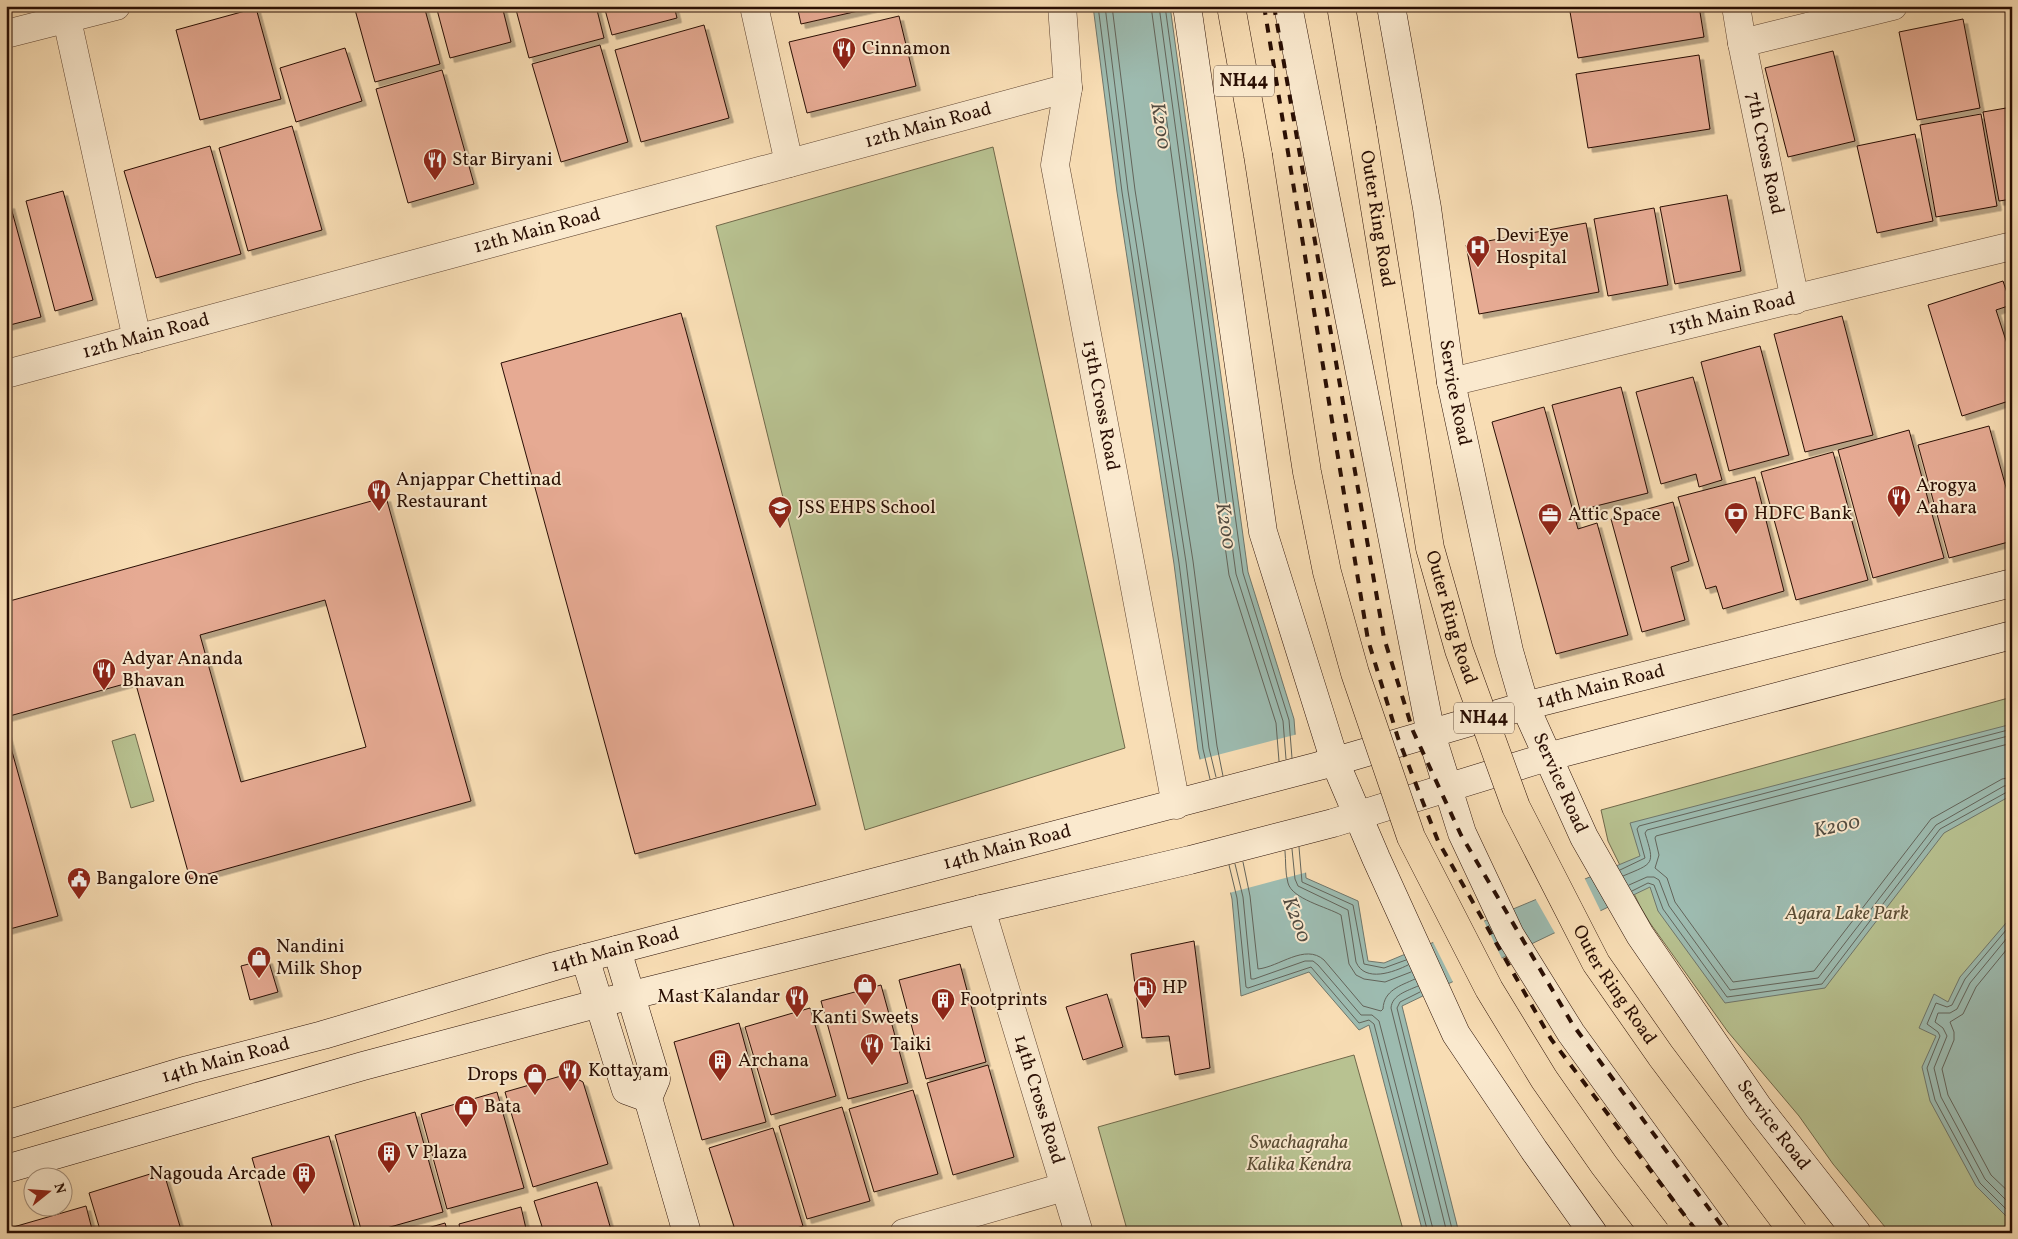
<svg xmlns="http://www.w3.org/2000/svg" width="2018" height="1239" viewBox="0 0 2018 1239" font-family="Vollkorn,serif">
<defs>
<filter id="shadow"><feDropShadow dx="4.5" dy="4.5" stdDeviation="0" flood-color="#0004"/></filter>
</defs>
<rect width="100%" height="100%" fill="#f8ddb4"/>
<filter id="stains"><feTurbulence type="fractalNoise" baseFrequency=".004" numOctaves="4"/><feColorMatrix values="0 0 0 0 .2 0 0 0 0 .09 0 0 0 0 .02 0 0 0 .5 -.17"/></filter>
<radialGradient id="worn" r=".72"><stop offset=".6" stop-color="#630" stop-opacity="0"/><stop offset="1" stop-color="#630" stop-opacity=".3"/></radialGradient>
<g fill="#b8c291" stroke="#70684a">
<path d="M 993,147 L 1125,748 L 865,830 L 716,226 Z"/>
<path d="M 2012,697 L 2012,1233 L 1890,1233 L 1833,1164 L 1799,1116 L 1728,1032 L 1650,923 L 1640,906 L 1608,841 L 1601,810 Z"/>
<path d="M 135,734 L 154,801 L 131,808 L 112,741 Z"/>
<path d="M 1354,1055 L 1404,1233 L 1128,1233 L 1098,1127 Z"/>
</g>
<g fill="#9dbbb0" stroke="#6f766b">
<path d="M 1093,6 L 1170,6 L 1248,572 L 1294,719 L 1306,878 L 1358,901 L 1368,961 L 1384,963 L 1640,856 L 1630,823 L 2012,724 L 2012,795 L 1944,833 L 1825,988 L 1725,1003 L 1658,911 L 1650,887 L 1402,1006 L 1459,1233 L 1423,1233 L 1369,1025 L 1359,1030 L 1309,972 L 1241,996 L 1232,899 L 1198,750 L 1174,564 L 1117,192 Z"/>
<path d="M 2012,916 L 2012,1222 L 1976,1186 L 1930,1101 L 1922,1067 L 1936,1036 L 1919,1028 L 1934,994 L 1948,1002 L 1960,977 Z"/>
</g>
<g fill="#f8ddb4">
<path d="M 1298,734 L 1308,872 L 1229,893 L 1198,760 Z"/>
<path d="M 1584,877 L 1602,914 L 1556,935 L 1535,898 Z"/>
<path d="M 1483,919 L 1503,961 L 1454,984 L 1432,940 Z"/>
</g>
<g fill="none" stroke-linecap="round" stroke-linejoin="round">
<g stroke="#63645a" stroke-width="1">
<path d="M 1098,6 L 1122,192 L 1179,563 L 1203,749 L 1210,779"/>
<path d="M 1105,6 L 1128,191 L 1186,562 L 1209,748 L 1216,777"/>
<path d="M 1112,6 L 1135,190 L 1193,561 L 1217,746 L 1223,776"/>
<path d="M 1151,6 L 1229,575 L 1276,723 L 1279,761"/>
<path d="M 1159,6 L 1236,574 L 1283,721 L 1286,759"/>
<path d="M 1165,6 L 1243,573 L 1289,720 L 1292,758"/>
<path d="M 2012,743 L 1656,836 L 1655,838 L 1659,855 L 1655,868 L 1667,878 L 1675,902 L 1733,982 L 1814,971 L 1931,819 L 2002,779 L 2012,777"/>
<path d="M 1299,847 L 1302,882 L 1353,905 L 1364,964 L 1384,968 L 1406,960"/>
<path d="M 1292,849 L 1295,879 L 1298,886 L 1348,910 L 1356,962 C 1365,983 1394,972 1408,965"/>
<path d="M 1285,851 C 1286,861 1285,873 1288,883 C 1292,899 1327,907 1341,915 L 1349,964 L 1356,975 L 1364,979 L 1385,982 L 1411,972"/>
<path d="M 1243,862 L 1250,896 L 1258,969 C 1279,967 1305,943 1324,960 L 1363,1006 L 1381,1011 L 1383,1009 C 1384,990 1400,986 1415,979"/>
<path d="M 1235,864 L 1243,897 L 1251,979 L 1254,979 L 1305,961 L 1313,961 L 1318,965 L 1361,1015 L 1372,1015 L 1379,1021 L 1434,1233"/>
<path d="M 1229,865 L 1237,898 L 1246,987 L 1248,988 L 1311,967 L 1359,1023 L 1369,1020 L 1374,1024 L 1428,1233"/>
<path d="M 1620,870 L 1645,858 L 1637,829 L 1639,826 L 2012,729"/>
<path d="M 1623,876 C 1654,863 1655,865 1645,833 L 1647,830 L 2012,735"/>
<path d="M 1629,885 L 1647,877 L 1654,877 L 1659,880 L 1669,906 L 1730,990 L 1818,978 L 1936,825 L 2004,786 L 2012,785"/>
<path d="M 1632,891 L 1648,883 L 1654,885 L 1663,909 L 1727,997 L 1822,984 L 1940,829 L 2007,792 L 2012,791"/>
<path d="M 2012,923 L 1965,979 L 1952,1005 L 1947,1007 L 1936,1003 L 1927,1024 L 1938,1032 L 1940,1036 L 1927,1068 L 1935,1100 L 1980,1183 L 2012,1215"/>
<path d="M 2012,932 L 1970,983 L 1957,1009 L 1950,1013 L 1938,1013 L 1935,1022 L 1943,1028 L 1947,1036 L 1934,1068 L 1941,1097 L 1985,1179 L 2012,1206"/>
<path d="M 2012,943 L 1976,987 L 1963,1014 L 1950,1022 L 1954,1032 L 1954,1040 L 1942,1069 L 1948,1095 L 1991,1175 L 2012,1195"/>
<path d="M 1418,986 C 1407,991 1392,995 1391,1008 L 1447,1233"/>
<path d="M 1420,992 L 1400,1002 L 1397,1008 L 1453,1233"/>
</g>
</g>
<g fill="#e6aa93" stroke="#290e03" fill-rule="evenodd" filter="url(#shadow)">
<path d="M 354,6 L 424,6 L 440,64 L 375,82 Z"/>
<path d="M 436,6 L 502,6 L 511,42 L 450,58 Z"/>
<path d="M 515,6 L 596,6 L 604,38 L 529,58 Z"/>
<path d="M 604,6 L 674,6 L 677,18 L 612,35 Z"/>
<path d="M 797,6 L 880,6 L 801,24 Z"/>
<path d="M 1569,6 L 1699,6 L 1704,37 L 1578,58 Z"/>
<path d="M 256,8 L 281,99 L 200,120 L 176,30 Z"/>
<path d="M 899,16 L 916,86 L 807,113 L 789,42 Z"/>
<path d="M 1963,19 L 1980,108 L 1917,120 L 1899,32 Z"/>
<path d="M 704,25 L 729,118 L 641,142 L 615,50 Z"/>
<path d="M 600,45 L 628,142 L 561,162 L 532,64 Z"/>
<path d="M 345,48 L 362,101 L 296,122 L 280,68 Z"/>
<path d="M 1833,51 L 1855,141 L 1788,157 L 1765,68 Z"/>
<path d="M 1699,55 L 1710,129 L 1588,148 L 1576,74 Z"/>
<path d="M 442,70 L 474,184 L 408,203 L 376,89 Z"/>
<path d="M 2012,107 L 2012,199 L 1999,201 L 1983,112 Z"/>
<path d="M 1981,114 L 1997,206 L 1936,217 L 1920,125 Z"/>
<path d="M 292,126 L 322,230 L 248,251 L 219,148 Z"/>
<path d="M 1915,134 L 1933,221 L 1877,233 L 1857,146 Z"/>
<path d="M 210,146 L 241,254 L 156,278 L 124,171 Z"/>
<path d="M 63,191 L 93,300 L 55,311 L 26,201 Z"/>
<path d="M 1727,195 L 1741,271 L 1675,284 L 1660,207 Z"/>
<path d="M 10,204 L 41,317 L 6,326 L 6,205 Z"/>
<path d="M 1654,208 L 1668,285 L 1608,296 L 1594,219 Z"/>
<path d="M 1586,223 L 1599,292 L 1479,314 L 1466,245 Z"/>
<path d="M 2003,281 L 2011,305 L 1996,310 L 2012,359 L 2012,400 L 1962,416 L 1928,305 Z"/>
<path d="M 681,313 L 816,805 L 635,854 L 501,363 Z"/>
<path d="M 1842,316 L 1873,435 L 1805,452 L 1774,334 Z"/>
<path d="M 1760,346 L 1789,455 L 1729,471 L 1701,362 Z"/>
<path d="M 1693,377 L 1722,480 L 1699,487 L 1696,474 L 1661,484 L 1636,392 Z"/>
<path d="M 1621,387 L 1648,493 L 1580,510 L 1552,405 Z"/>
<path d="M 1544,407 L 1578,529 L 1597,523 L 1628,635 L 1556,654 L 1492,422 Z"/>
<path d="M 1989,426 L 2012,509 L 2012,541 L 1949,558 L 1918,445 Z"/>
<path d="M 1909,430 L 1944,558 L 1873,578 L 1838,450 Z"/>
<path d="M 1833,452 L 1868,580 L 1796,600 L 1761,472 Z"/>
<path d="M 1755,477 L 1784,591 L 1723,609 L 1716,586 L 1706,589 L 1678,497 Z"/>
<path d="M 386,497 L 471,801 L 190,879 L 135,681 L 6,717 L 6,602 ZM 325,600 L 366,747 L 241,782 L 200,635 Z"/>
<path d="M 1673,502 L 1689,561 L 1671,567 L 1685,620 L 1642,632 L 1611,519 Z"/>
<path d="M 6,730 L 58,916 L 6,930 Z"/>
<path d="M 1194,941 L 1210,1068 L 1175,1075 L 1169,1036 L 1142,1038 L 1131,954 Z"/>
<path d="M 268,959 L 278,992 L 250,1000 L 241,966 Z"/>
<path d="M 960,964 L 986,1062 L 926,1079 L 899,980 Z"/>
<path d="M 881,985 L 908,1083 L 848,1099 L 821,1001 Z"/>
<path d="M 1107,994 L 1123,1047 L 1083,1060 L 1066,1007 Z"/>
<path d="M 810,1008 L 836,1096 L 771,1115 L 745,1027 Z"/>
<path d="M 739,1023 L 766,1122 L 702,1140 L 674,1042 Z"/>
<path d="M 988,1065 L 1014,1157 L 953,1175 L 927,1083 Z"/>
<path d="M 568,1074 L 583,1082 L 608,1164 L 533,1187 L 505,1092 Z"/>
<path d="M 913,1090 L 938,1174 L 874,1192 L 849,1109 Z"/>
<path d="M 497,1092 L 524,1188 L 447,1209 L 421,1114 Z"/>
<path d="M 842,1107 L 870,1201 L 807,1219 L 779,1126 Z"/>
<path d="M 415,1112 L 443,1212 L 369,1233 L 362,1233 L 335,1135 Z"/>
<path d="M 773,1128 L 803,1226 L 781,1233 L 736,1233 L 709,1148 Z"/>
<path d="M 329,1136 L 356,1233 L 274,1233 L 252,1158 Z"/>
<path d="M 163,1170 L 182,1233 L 101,1233 L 89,1193 Z"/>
<path d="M 597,1182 L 612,1233 L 544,1233 L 534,1201 Z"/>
<path d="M 86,1206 L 93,1233 L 12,1233 L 10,1228 Z"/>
<path d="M 521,1207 L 527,1233 L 461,1233 L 459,1224 Z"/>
<path d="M 445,1223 L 448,1233 L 410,1233 Z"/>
</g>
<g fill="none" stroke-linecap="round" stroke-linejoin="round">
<g stroke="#5d422f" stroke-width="29">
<g id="street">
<path d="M 64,6 L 137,339"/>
<path d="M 754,6 L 789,163"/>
<path id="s1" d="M 1062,6 L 1068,88 L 1055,165 L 1176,805"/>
<path id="s2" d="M 1736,6 L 1742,43 L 1795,300"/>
<path d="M 6,34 L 116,6"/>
<path d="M 1742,43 L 1893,6"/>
<path id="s3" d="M 6,374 L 1068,88"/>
<path id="s4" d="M 1451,382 L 2012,246"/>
<path id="s5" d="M 981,909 L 1079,1233"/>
<path d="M 904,1233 L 1064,1187"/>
</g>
</g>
<g stroke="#290e03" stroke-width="29">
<g id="secondary">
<path d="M 1187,6 L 1263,532 L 1335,762 L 1376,858 L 1456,1034 L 1534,1150 L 1593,1233"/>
<path d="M 1288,6 L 1431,734 L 1462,833 L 1510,935 L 1571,1033 L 1716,1233"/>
<path id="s6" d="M 1391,6 L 1427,208 L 1451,382 L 1509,651 L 1525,706 L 1584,837 L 1640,935 L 1758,1107 L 1857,1233"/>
<path d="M 617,950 L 656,1079 L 648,1098 L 687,1233"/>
<path d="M 585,958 L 626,1090 L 648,1098"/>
<path id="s7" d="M 6,1125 L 188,1070 L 323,1035 L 555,966 L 1319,766 L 1525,706 L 2012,583"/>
<path d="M 6,1169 L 363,1066 L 600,1003 L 981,909 L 1190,860 L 1333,823 L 1547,757 L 2012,635"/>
</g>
</g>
<g stroke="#290e03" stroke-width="29">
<g id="highway">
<path d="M 1231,6 L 1258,155"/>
<path d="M 1341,6 L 1362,128"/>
</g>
</g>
<use href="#street" stroke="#fae9ce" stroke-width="28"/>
<use href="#secondary" stroke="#fae9ce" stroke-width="28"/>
<use href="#highway" stroke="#f8ddb4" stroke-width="28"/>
<g stroke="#290e03" stroke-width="4" stroke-dasharray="9 9" stroke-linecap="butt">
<path d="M 1264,6 L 1368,640 L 1398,738 L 1438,841 L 1551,1039 L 1698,1233"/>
<path d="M 1274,6 L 1384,638 L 1413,731 L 1461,835 L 1573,1025 L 1727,1233"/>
</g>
<g stroke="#290e03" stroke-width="29" stroke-linecap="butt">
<g id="highway-bridge">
<path id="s8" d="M 1362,128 L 1430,548 L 1459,650 L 1516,807 L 1596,963 L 1661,1056 L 1794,1233"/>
<path d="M 1258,155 L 1307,472 L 1327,572 L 1355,673 L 1411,837 L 1489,989 L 1544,1079 L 1604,1165 L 1656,1233"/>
</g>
</g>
<use href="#highway-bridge" stroke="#f8ddb4" stroke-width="28"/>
</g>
<defs>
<g id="restaurant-pin" transform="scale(1.25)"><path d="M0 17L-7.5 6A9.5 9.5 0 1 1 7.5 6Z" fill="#8f2418" stroke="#fae9ce"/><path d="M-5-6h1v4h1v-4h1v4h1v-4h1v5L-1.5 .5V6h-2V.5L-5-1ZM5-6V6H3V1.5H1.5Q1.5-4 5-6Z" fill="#fff"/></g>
<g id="hospital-pin" transform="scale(1.25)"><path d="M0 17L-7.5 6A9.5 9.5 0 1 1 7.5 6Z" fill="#8f2418" stroke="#fae9ce"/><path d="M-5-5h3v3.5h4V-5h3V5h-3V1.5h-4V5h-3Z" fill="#fff"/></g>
<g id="school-pin" transform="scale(1.25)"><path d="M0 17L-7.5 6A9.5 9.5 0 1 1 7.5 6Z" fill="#8f2418" stroke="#fae9ce"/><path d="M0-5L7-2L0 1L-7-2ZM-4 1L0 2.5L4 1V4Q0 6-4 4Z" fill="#fff"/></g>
<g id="bank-pin" transform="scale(1.25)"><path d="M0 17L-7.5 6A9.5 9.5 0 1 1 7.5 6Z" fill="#8f2418" stroke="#fae9ce"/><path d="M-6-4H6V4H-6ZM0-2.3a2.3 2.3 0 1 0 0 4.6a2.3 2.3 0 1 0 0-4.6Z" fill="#fff"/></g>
<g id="office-pin" transform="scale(1.25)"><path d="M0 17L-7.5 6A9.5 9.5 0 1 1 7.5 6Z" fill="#8f2418" stroke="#fae9ce"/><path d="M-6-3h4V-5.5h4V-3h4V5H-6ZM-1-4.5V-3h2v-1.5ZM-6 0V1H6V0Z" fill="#fff"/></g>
<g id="civic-pin" transform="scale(1.25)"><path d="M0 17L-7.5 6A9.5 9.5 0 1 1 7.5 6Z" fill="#8f2418" stroke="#fae9ce"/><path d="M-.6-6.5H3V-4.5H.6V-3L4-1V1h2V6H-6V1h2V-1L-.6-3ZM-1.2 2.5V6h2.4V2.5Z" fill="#fff"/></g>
<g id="shop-pin" transform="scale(1.25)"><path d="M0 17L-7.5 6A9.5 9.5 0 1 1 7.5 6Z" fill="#8f2418" stroke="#fae9ce"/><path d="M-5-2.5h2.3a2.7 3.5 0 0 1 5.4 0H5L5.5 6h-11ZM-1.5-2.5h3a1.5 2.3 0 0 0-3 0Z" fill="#fff"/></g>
<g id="fuel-pin" transform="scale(1.25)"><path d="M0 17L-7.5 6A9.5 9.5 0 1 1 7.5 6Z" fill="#8f2418" stroke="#fae9ce"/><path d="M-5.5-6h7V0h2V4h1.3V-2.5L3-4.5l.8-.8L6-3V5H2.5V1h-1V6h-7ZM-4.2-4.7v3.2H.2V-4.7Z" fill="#fff"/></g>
<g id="building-pin" transform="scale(1.25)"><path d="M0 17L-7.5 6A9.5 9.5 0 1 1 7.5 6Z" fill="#8f2418" stroke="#fae9ce"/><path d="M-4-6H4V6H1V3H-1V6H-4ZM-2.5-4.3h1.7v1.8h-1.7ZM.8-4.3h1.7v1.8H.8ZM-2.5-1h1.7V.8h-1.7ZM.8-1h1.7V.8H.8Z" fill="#fff"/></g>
</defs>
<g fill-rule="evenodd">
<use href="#restaurant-pin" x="844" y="49"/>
<use href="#restaurant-pin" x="435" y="160"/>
<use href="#hospital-pin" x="1478" y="247"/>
<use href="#restaurant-pin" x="379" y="491"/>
<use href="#restaurant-pin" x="1899" y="497"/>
<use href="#school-pin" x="780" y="508"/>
<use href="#bank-pin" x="1736" y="514"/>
<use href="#office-pin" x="1550" y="515"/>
<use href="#restaurant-pin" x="104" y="670"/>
<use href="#civic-pin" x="79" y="879"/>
<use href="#shop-pin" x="259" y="958"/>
<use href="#shop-pin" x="865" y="985"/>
<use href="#fuel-pin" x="1145" y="988"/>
<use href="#restaurant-pin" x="797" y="997"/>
<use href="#building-pin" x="943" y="1000"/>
<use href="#restaurant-pin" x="872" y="1045"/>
<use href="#building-pin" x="720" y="1061"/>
<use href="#restaurant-pin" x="570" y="1071"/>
<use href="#shop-pin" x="535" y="1075"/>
<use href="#shop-pin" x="466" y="1107"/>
<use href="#building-pin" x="389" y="1153"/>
<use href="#building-pin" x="304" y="1174"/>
</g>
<g text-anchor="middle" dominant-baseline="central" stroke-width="4" stroke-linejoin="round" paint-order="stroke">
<g fill="#fae9ce" stroke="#685040" stroke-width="1">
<rect x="1214" y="65.5" width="60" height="31" rx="4"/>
<rect x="1454" y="702.5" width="60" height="31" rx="4"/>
</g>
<g font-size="18" font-weight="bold" fill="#290e03">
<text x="1244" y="81">NH44</text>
<text x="1484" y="718">NH44</text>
</g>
<g font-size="19" fill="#290e03" stroke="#fae9ce" text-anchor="start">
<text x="862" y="49">Cinnamon</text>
<text x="452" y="160">Star Biryani</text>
<text x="1496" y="236">Devi Eye<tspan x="1496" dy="22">Hospital</tspan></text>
<text x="396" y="480">Anjappar Chettinad<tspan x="396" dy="22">Restaurant</tspan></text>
<text x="1916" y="486">Arogya<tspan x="1916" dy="22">Aahara</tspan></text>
<text x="798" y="508">JSS EHPS School</text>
<text x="1754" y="514">HDFC Bank</text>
<text x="1568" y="515">Attic Space</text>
<text x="122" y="659">Adyar Ananda<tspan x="122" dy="22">Bhavan</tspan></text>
<text x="96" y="879">Bangalore One</text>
<text x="276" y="947">Nandini<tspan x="276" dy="22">Milk Shop</tspan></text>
<text x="1162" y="988">HP</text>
<text x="780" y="997" text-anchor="end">Mast Kalandar</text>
<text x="960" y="1000">Footprints</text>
<text x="865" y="1018" text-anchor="middle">Kanti Sweets</text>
<text x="890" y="1045">Taiki</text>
<text x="738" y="1061">Archana</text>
<text x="588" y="1071">Kottayam</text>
<text x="518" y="1075" text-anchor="end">Drops</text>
<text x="484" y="1107">Bata</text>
<text x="406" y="1153">V Plaza</text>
<text x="286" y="1174" text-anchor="end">Nagouda Arcade</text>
</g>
<g font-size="19" fill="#290e03" stroke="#fae9ce">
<text stroke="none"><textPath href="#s3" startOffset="955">12th Main Road</textPath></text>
<text stroke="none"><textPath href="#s2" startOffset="150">7th Cross Road</textPath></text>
<text stroke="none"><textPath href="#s8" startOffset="92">Outer Ring Road</textPath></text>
<text stroke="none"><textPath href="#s3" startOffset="550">12th Main Road</textPath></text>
<text stroke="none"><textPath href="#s4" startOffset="289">13th Main Road</textPath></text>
<text stroke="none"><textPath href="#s3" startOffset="145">12th Main Road</textPath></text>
<text stroke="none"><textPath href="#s6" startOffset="392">Service Road</textPath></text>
<text stroke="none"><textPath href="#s1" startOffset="405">13th Cross Road</textPath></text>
<text stroke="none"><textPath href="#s8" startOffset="498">Outer Ring Road</textPath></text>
<text stroke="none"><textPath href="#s7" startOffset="1654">14th Main Road</textPath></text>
<text stroke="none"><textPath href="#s6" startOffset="798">Service Road</textPath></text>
<text stroke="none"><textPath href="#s7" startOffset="1039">14th Main Road</textPath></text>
<text stroke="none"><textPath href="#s7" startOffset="634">14th Main Road</textPath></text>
<text stroke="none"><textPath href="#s8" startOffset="902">Outer Ring Road</textPath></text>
<text stroke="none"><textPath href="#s7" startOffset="229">14th Main Road</textPath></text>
<text stroke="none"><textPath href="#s5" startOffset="199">14th Cross Road</textPath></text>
<text stroke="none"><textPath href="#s6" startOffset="1202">Service Road</textPath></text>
</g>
<g font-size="19" font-style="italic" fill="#5b4d35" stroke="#fae9ce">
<text x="1847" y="914">Agara Lake Park</text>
<text x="1299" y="1143">Swachagraha<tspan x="1299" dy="22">Kalika Kendra</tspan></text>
</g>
<g font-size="20" font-style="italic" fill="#524b40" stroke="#fae9ce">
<text transform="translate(1160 126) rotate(81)">K200</text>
<text transform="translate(1225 526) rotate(81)">K200</text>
<text transform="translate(1837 827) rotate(-12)">K200</text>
<text transform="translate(1296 920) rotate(69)">K200</text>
</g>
</g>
<rect width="2018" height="1239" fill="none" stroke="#f8ddb4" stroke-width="25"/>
<rect x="8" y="8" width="2003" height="1224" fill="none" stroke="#290e03" stroke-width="2.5"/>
<rect x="12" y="12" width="1993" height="1214" fill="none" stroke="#290e03"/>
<g transform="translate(48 1192) rotate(73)"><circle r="24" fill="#fae9ce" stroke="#a6917d"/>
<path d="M0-4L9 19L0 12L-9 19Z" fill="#8f2418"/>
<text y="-8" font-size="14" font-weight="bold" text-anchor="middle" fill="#290e03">N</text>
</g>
<rect width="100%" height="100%" filter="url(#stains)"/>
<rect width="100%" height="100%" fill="url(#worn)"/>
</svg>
